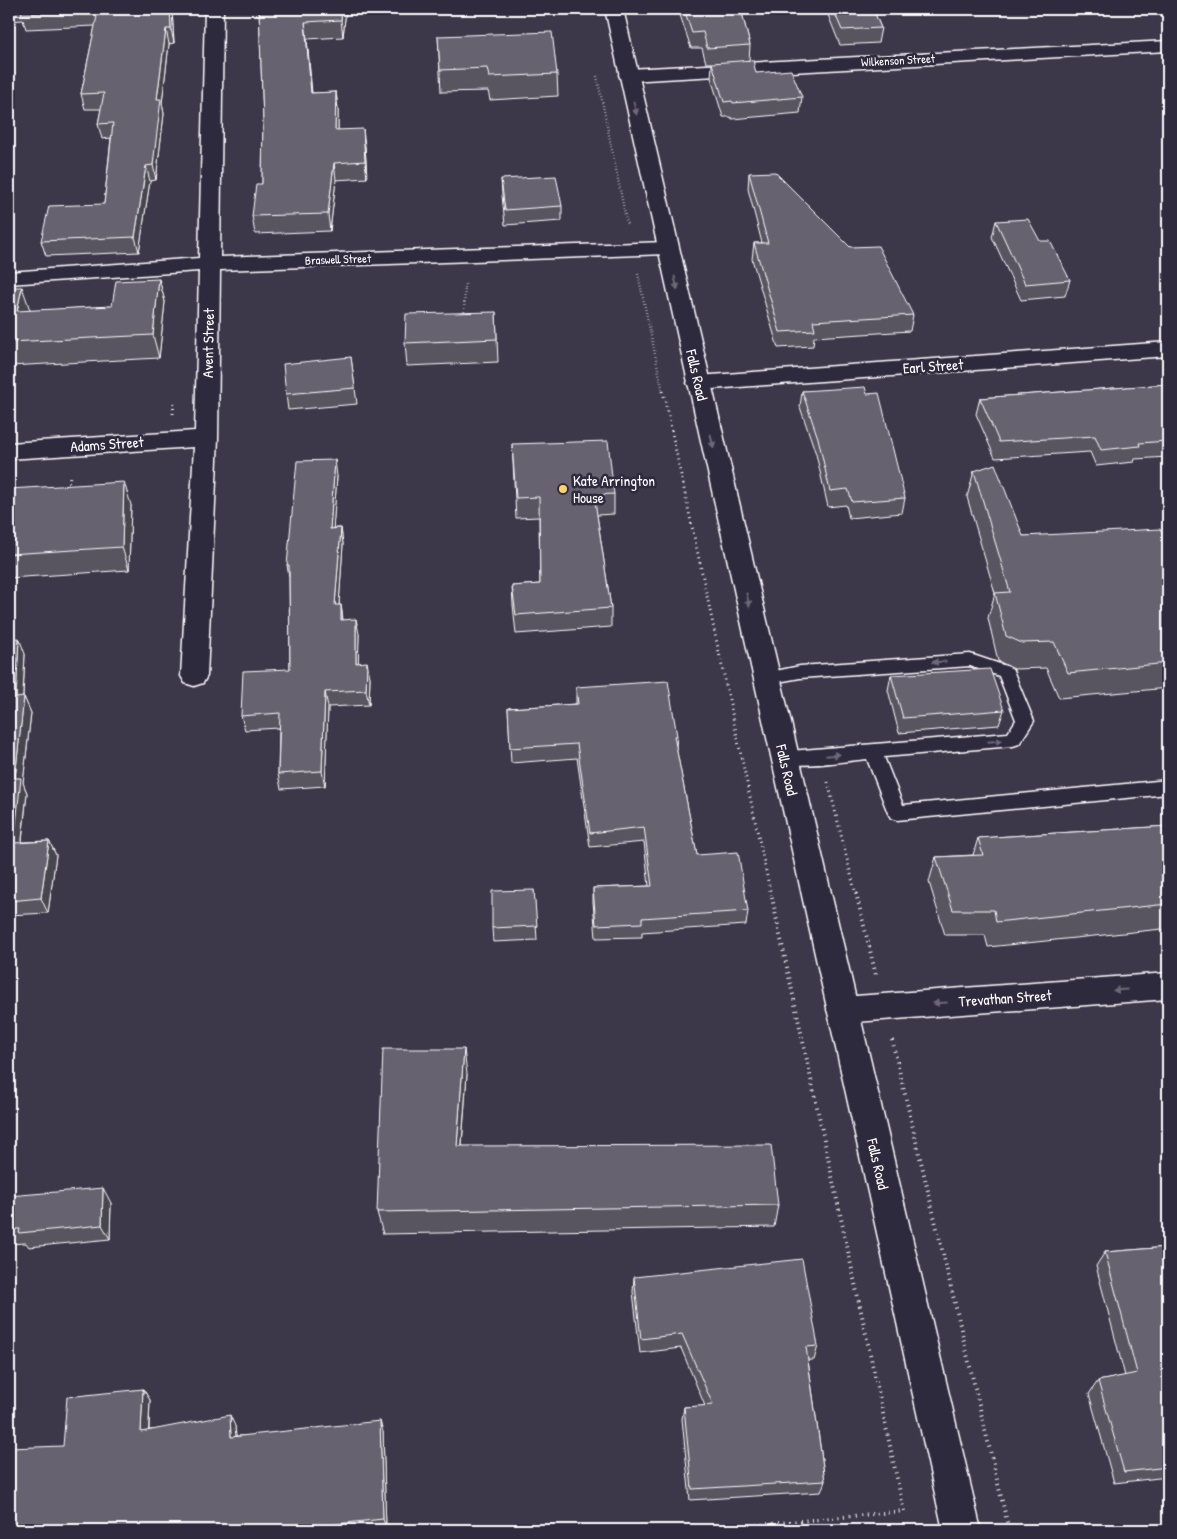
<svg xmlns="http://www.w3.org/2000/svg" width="1177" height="1539" viewBox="0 0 1177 1539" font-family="'Patrick Hand',sans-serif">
<rect width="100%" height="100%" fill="#3c3749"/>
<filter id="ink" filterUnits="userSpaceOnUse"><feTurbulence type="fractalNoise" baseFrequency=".02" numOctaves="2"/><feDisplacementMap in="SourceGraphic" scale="10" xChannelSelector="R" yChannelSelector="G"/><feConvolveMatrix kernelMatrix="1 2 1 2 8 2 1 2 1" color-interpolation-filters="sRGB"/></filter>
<g filter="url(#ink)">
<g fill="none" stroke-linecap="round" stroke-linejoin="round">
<g stroke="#fff" stroke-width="3">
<path id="service" d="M 970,654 L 1012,668 L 1034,721 L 1019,744 L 1013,746 L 884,757 L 903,805 L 1168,780 L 1168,794 L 897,820 L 891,818 L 888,813 L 867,759 C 844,761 799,769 778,762 L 775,757 L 778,752 L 1008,733 L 1016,720 L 999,676 L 970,666 L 800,678 L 767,684 L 761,682 L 759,678 L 761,674 L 800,666 Z"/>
</g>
<g stroke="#fff" stroke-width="3">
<g id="minor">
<path d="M 205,9 L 223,9 L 220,257 L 667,242 L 674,244 L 677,248 L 674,252 L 667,254 L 220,270 L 218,438 L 207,676 L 203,683 L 194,686 L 185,683 L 181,676 L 194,447 L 9,459 L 9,443 L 195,431 L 199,271 L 9,284 L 9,272 L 199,258 Z"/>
<path d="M 1168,41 L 1168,51 L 628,81 L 621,79 L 619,75 L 621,71 L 628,69 Z"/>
<path d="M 1168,342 L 1168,356 L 698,390 L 690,388 L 687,383 L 690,378 L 698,376 Z"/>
<path d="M 1168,973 L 1168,999 L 842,1023 L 831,1019 L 827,1010 L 831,1001 L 842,997 Z"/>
</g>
</g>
<g stroke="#fff" stroke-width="3">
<path id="secondary" d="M 605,9 L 623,9 L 981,1530 L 943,1530 Z"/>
</g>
<g stroke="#fff" stroke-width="2.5" stroke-dasharray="0.5 2.5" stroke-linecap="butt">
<path d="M 597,76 L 627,224"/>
<path d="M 638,274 L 663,392"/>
<path d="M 464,315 L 465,282"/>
</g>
<g stroke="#fff" stroke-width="3" stroke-dasharray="1 4" stroke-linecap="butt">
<path d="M 663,391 L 771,895"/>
<path d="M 173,414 L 174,400"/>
<path d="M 69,488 L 70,474"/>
<path d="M 828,782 L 856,895"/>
</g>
<g stroke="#fff" stroke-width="4" stroke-dasharray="1 4.5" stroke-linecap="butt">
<path d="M 856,893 L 876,975"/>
<path d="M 892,1040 L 1009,1530"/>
<path d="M 707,1530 L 904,1511 L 771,893"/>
</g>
<use href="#service" fill="#2f2a3d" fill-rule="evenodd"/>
<use href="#minor" fill="#2f2a3d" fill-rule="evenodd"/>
<use href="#secondary" fill="#2f2a3d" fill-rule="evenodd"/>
</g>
<g fill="#585460" stroke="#fff">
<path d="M 9,9 L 172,9 L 174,43 L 169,44 L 162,103 L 164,114 L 156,180 L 150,181 L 139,252 L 46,256 L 41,241 L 104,204 L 111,138 L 102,139 L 98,124 L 101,109 L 85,109 L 81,94 L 95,26 L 26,29 L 23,20 L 9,21 Z"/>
<path d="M 259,9 L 346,9 L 343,37 L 307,39 L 312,93 L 336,92 L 338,109 L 338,130 L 365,146 L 367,178 L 336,180 L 330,231 L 255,234 L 252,216 L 262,184 L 263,121 Z"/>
<path d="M 678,9 L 741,9 L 750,45 L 749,61 L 756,73 L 802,97 L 800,113 L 732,119 L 731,117 L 723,117 L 711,78 L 712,63 L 706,63 L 702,48 L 691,48 Z"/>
<path d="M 829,9 L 873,9 L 881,28 L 878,43 L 840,45 L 828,15 Z"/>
<path d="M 1028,9 L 1073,9 L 1030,11 Z"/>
<path d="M 438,36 L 557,74 L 558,96 L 490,100 L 488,91 L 441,92 Z"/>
<path d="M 749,173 L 913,315 L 910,331 L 814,337 L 813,346 L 778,348 L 752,259 L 754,243 L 762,243 L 748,189 Z"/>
<path d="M 501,179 L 562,206 L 562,221 L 505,225 L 502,195 Z"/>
<path d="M 996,221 L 1040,241 L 1070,280 L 1065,296 L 1021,300 L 992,237 Z"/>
<path d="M 159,279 L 165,302 L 159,358 L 9,366 L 9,287 L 30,310 L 29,311 L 112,306 Z"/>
<path d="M 496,312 L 498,362 L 407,366 L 405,343 Z"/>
<path d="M 351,357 L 357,404 L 288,410 L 286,394 Z"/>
<path d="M 1168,384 L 1168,457 L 1135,459 L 1134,462 L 1096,466 L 1090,452 L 995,458 L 976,414 L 980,398 Z"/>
<path d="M 802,391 L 867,394 L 905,498 L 902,513 L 849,518 L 846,505 L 828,507 L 816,454 L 800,407 Z"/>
<path d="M 512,444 L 614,494 L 614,514 L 597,515 L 611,608 L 611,627 L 516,634 L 513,605 L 512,586 L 540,584 L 539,517 L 516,518 Z"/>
<path d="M 974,471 L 1023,536 L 1168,537 L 1168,688 L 1059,698 L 1046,668 L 1014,669 L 998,661 L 988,618 L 995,593 L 967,497 Z"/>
<path d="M 337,476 L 333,528 L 341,528 L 343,544 L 339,605 L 341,605 L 343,620 L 359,634 L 358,663 L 370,677 L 369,705 L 328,707 L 325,786 L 281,789 L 278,774 L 279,728 L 245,730 L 241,716 L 290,669 L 289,577 L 287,565 Z"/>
<path d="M 9,489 L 131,505 L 129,570 L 9,578 Z"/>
<path d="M 9,639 L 25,654 L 23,697 L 24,697 L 31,713 L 23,783 L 27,793 L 22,842 L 49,841 L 56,855 L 48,913 L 9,915 Z"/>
<path d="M 891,675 L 1004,710 L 999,725 L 899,733 L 888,690 Z"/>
<path d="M 576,687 L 677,736 L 676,747 L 697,855 L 748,911 L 746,925 L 642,932 L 642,937 L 596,938 L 593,902 L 593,888 L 649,886 L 644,842 L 590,847 L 577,758 L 511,763 L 508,708 L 576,704 Z"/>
<path d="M 1168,826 L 1168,937 L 1162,929 L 988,947 L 985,935 L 945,935 L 929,882 L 936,857 L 973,855 L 978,838 Z"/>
<path d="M 534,890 L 537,940 L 493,942 L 492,928 Z"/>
<path d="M 467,1074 L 462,1146 L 778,1205 L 774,1227 L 383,1234 L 377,1212 Z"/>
<path d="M 9,1196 L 111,1203 L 110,1239 L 29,1247 L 26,1243 L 9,1244 Z"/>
<path d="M 1168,1247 L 1168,1477 L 1114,1483 L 1089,1394 L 1098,1381 L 1125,1376 L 1096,1266 L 1105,1252 Z"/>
<path d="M 634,1277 L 818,1346 L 814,1360 L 808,1360 L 825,1481 L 821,1492 L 690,1500 L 682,1419 L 684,1407 L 705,1406 L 681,1348 L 640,1353 L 633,1292 Z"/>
<path d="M 143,1389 L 150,1400 L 149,1430 L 235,1426 L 236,1436 L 383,1432 L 386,1528 L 367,1530 L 9,1530 L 63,1446 Z"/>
</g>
<g fill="#47454e" stroke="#fff">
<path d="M 170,9 L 172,9 L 174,43 L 171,29 Z"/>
<path d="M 342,9 L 346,9 L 343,37 L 341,20 Z"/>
<path d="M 305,22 L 307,39 L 313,110 L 311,93 Z"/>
<path d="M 166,29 L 169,44 L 162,103 L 164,114 L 156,180 L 153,165 L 157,99 Z"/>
<path d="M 336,92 L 338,109 L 338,147 L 335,130 Z"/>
<path d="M 363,129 L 365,146 L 367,178 L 365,161 Z"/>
<path d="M 334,163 L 336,180 L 330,231 L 328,214 Z"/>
<path d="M 146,166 L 150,181 L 139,252 L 135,237 Z"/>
<path d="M 159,279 L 165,302 L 159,358 L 153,335 Z"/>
<path d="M 22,287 L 30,310 L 25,335 L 17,311 Z"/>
<path d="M 335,460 L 337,476 L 332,544 L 330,529 Z"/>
<path d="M 124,482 L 131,505 L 129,570 L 122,547 Z"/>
<path d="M 341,528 L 343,544 L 338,620 L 335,605 Z"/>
<path d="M 341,605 L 343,620 L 341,620 Z"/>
<path d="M 356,619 L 359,634 L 358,678 L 356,663 Z"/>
<path d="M 19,638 L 25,654 L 22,713 L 16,698 Z"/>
<path d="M 367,662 L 370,677 L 369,705 L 366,690 Z"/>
<path d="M 325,692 L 328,707 L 325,786 L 322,771 Z"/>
<path d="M 24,697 L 31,713 L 23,783 L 27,793 L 20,858 L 14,843 L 15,778 Z"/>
<path d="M 49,841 L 56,855 L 48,913 L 41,898 Z"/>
<path d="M 464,1049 L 467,1074 L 460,1169 L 457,1146 Z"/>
<path d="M 103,1188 L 111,1203 L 110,1239 L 102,1225 Z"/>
<path d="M 143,1389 L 150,1400 L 148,1442 L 141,1432 Z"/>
<path d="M 230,1415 L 235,1426 L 237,1447 L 231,1437 Z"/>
<path d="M 380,1421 L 383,1432 L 386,1528 L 383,1519 Z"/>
</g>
<g fill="#666270" stroke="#fff">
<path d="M 23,9 L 170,9 L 171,29 L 166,29 L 157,99 L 161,99 L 153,165 L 146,166 L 135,237 L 41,241 L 49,206 L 104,204 L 113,123 L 98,124 L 104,93 L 81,94 L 98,11 L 21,14 Z"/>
<path d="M 259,9 L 342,9 L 341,20 L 305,22 L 311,93 L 336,92 L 335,130 L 363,129 L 365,161 L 334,163 L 328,214 L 252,216 L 256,184 L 262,184 L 263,121 Z"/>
<path d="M 684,9 L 741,9 L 750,45 L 707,48 L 703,32 L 692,33 Z"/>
<path d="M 833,9 L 873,9 L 881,28 L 842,30 Z"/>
<path d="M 552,32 L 557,74 L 489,77 L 487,68 L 440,70 L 438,36 Z"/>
<path d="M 753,60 L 756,73 L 791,70 L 802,97 L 733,103 L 732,101 L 724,102 L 712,63 Z"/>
<path d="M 775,172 L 850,247 L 878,246 L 913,315 L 813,321 L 815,330 L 780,332 L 754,243 L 768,243 L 749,173 Z"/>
<path d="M 556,176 L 562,206 L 505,210 L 501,179 Z"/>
<path d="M 1028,219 L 1040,241 L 1050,241 L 1070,280 L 1025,284 L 996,221 Z"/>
<path d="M 159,279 L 153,335 L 9,342 L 9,287 L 22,287 L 17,311 L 112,306 L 116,281 Z"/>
<path d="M 496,312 L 497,339 L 405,343 L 406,314 Z"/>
<path d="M 351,357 L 355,388 L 286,394 L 283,364 Z"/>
<path d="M 1168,384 L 1168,441 L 1139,443 L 1140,446 L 1101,450 L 1095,436 L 999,442 L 980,398 L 1127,387 Z"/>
<path d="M 865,387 L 867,394 L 879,393 L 905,498 L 852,502 L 848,489 L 830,491 L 818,438 L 802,391 Z"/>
<path d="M 608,441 L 614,494 L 594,495 L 611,608 L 516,615 L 512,586 L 540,584 L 539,497 L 516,498 L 512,444 Z"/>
<path d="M 335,460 L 330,529 L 341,528 L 335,605 L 341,605 L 341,620 L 356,619 L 356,663 L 367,662 L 366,690 L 325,692 L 322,771 L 278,774 L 280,713 L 241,716 L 243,671 L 290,669 L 289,565 L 287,565 L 297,461 Z"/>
<path d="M 995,464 L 1023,536 L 1160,529 L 1165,537 L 1168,537 L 1168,663 L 1068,673 L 1054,642 L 1022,643 L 1006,636 L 995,593 L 1010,592 L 974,471 Z"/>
<path d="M 124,482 L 122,547 L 9,554 L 9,489 Z"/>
<path d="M 19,638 L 16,698 L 24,697 L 15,778 L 21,778 L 14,843 L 49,841 L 41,898 L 9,901 L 9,639 Z"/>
<path d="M 990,669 L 1004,710 L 903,718 L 891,675 Z"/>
<path d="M 668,681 L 677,736 L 674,736 L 697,855 L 738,852 L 748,911 L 642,918 L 642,923 L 596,925 L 593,888 L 652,886 L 644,827 L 590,833 L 577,744 L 510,748 L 508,708 L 578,704 L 576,687 Z"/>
<path d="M 1168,826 L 1168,904 L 996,922 L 994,910 L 953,910 L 936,857 L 983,855 L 978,838 Z"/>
<path d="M 534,890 L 537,926 L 492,928 L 492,891 Z"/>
<path d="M 383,1049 L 464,1049 L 457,1146 L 771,1145 L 778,1205 L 377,1212 Z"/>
<path d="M 103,1188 L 102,1225 L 19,1233 L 20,1229 L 9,1229 L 9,1196 Z"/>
<path d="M 1168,1247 L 1168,1467 L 1124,1472 L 1098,1381 L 1137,1373 L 1105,1252 Z"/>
<path d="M 802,1259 L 818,1346 L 806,1347 L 825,1481 L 692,1489 L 684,1407 L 713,1405 L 682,1334 L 641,1339 L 634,1277 Z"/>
<path d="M 143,1389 L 141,1432 L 230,1415 L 231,1437 L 380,1421 L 383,1519 L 300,1528 L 300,1524 L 258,1530 L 9,1530 L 9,1448 L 63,1446 L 67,1397 Z"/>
</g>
<defs><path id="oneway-solid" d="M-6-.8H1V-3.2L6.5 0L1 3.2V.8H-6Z" transform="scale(1.25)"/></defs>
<g fill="#6d6a77">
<use href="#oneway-solid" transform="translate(635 108) rotate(77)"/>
<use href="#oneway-solid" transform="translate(676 283) rotate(77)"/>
<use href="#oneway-solid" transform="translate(712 441) rotate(77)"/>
<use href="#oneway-solid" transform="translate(748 600) rotate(77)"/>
<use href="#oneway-solid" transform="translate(939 662) rotate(176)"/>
<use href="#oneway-solid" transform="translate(995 741) rotate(-5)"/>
<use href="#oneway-solid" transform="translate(833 755) rotate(-5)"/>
<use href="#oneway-solid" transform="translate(1120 990) rotate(176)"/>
<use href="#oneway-solid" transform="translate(940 1003) rotate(176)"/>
</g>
</g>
<circle fill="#ffd166" stroke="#2f2a3d" stroke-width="2" cx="563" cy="489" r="5"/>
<g text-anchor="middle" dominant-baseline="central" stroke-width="5" stroke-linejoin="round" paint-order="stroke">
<g font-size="12" fill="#fff" stroke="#2f2a3d">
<text transform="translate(898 60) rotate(-3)">Wilkenson Street</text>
<text transform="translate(338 259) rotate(-2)">Braswell Street</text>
</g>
<g font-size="15" fill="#fff" stroke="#2f2a3d">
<text transform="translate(208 343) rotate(-89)">Avent Street</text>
<text transform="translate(933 366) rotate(-4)">Earl Street</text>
<text transform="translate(697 375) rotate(77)">Falls Road</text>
<text transform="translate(107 444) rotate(-4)">Adams Street</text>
<text transform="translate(787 770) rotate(77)">Falls Road</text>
<text transform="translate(1005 998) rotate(-4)">Trevathan Street</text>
<text transform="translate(878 1164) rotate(77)">Falls Road</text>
</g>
<g font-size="15" fill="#fff" stroke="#2f2a3d" text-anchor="start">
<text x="573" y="480">Kate Arrington<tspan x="573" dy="17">House</tspan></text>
</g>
</g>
<rect width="1177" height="1539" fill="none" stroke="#2f2a3d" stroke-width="30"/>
<rect x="15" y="15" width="1147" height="1509" fill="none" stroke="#fff" stroke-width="2" filter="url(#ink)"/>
</svg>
